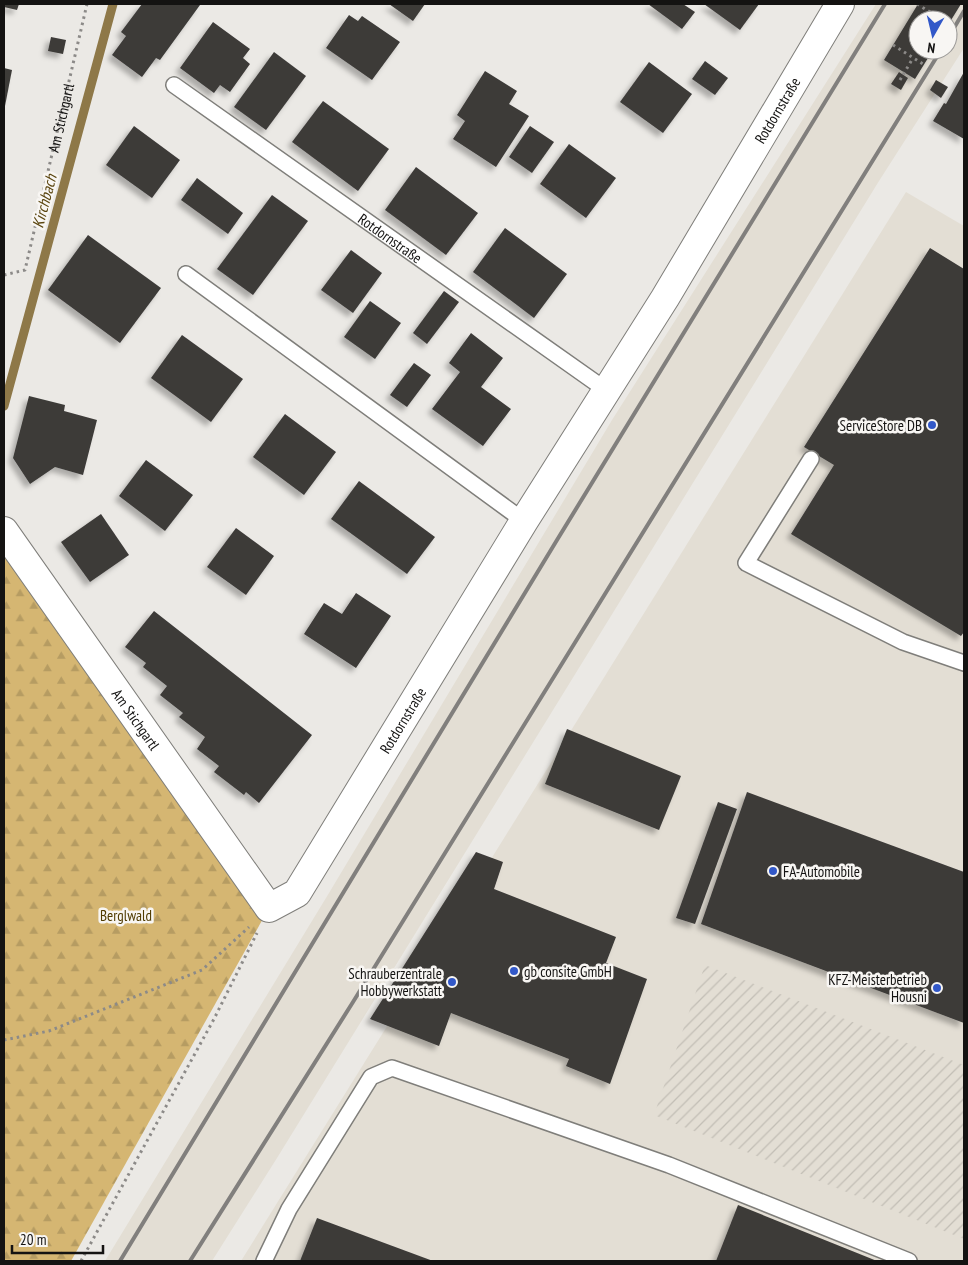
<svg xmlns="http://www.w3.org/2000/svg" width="968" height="1265" viewBox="0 0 968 1265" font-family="'PT Sans Narrow',sans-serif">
<defs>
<pattern id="industrial-furrows" width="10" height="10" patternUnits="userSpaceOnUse" patternTransform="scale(1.25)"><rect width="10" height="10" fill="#e3ded4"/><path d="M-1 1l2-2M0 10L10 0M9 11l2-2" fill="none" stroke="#c2beb5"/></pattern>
<pattern id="forest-firs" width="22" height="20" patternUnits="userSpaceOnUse" patternTransform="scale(1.25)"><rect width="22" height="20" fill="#d5b672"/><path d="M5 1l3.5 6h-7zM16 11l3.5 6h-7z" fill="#b69c62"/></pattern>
<filter id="shadow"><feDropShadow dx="-4.5" dy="4.5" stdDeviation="2.5" flood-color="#0004"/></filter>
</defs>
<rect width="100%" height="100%" fill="#ebe9e5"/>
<g fill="#e3ded4" fill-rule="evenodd">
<path d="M 876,4 L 964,4 L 964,48 L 879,181 L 277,1158 L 212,1261 L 105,1261 L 329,893 L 612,420 ZM 918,20 L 948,20 L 948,50 L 918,50 Z"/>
<path d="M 906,192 L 964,226 L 964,1261 L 241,1261 Z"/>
</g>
<path fill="url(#industrial-furrows)" d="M 705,965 L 964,1065 L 964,1239 L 654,1115 Z"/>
<path fill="url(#forest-firs)" d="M 4,531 L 269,908 L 71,1261 L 4,1261 Z"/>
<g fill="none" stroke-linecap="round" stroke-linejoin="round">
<path stroke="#8e7848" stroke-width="9" d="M 4,406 L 113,4"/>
</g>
<g fill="#3d3b39" filter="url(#shadow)">
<path d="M 4,4 L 19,4 L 17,10 L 4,7 Z"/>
<path d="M 142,4 L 200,5 L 160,60 L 156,58 L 142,77 L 112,55 L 126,36 L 121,32 Z"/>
<path d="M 389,4 L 425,4 L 413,21 Z"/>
<path d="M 648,4 L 683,4 L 695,12 L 682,29 Z"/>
<path d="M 704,4 L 759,4 L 740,30 Z"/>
<path d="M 918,4 L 961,4 L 948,25 L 948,20 L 918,20 L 918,50 L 933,50 L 915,79 L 884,60 Z"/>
<path d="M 349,15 L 358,21 L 362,16 L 400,42 L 372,80 L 326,48 Z"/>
<path d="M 213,22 L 250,49 L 243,58 L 250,64 L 230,92 L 220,85 L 214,93 L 180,68 Z"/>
<path d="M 51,37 L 66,40 L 63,54 L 48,51 Z"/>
<path d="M 274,52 L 306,76 L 266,130 L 234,107 Z"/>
<path d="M 705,61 L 728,78 L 715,95 L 692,79 Z"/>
<path d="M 649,62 L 692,94 L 663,133 L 620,102 Z"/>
<path d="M 4,68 L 12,70 L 5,106 L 4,106 Z"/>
<path d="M 485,71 L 517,91 L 509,104 L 529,116 L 496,167 L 453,139 L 465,121 L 457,115 Z"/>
<path d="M 899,72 L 908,78 L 901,90 L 891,84 Z"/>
<path d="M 964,72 L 964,139 L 933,121 L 944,103 L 946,104 Z"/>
<path d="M 936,80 L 948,87 L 941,98 L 930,90 Z"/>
<path d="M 323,101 L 389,149 L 358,191 L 292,142 Z"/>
<path d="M 134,126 L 180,160 L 152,198 L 106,165 Z"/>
<path d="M 530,126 L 554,142 L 532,173 L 509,157 Z"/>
<path d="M 569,144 L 616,178 L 586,218 L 540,184 Z"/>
<path d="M 416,167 L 478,213 L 446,255 L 385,210 Z"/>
<path d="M 197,178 L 243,213 L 228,234 L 181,200 Z"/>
<path d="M 272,195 L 308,221 L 253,295 L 217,269 Z"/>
<path d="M 505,228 L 567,274 L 534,318 L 473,272 Z"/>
<path d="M 88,235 L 161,288 L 120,343 L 48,290 Z"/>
<path d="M 930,248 L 964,269 L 964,632 L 961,636 L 791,534 L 834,465 L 804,447 Z"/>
<path d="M 351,250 L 382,273 L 353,313 L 321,290 Z"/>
<path d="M 444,291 L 459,302 L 427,344 L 413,333 Z"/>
<path d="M 370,301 L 401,323 L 375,359 L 344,337 Z"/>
<path d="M 471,333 L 503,358 L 481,387 L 511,409 L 483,446 L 432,409 L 460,372 L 449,363 Z"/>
<path d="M 182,335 L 243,379 L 211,422 L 151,378 Z"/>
<path d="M 414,363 L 431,375 L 407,407 L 390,395 Z"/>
<path d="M 29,396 L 65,405 L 64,411 L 97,420 L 83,475 L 55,467 L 30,484 L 13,458 Z"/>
<path d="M 285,414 L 336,452 L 304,495 L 253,457 Z"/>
<path d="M 146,460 L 193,495 L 165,531 L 119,496 Z"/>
<path d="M 359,481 L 435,537 L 407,574 L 331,519 Z"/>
<path d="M 101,514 L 129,555 L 90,582 L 61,542 Z"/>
<path d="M 236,528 L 274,556 L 246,595 L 207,567 Z"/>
<path d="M 356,593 L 391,616 L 356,668 L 304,634 L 324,603 L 342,614 Z"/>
<path d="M 154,611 L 312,735 L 259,803 L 246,792 L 244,795 L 214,772 L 219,766 L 197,749 L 205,737 L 179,717 L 183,713 L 160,695 L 167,686 L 143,667 L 146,663 L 125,647 Z"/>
<path d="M 567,729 L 681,776 L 659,830 L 545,784 Z"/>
<path d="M 747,792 L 964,872 L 964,1023 L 701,924 Z"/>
<path d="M 718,802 L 737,809 L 695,924 L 676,918 Z"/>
<path d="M 476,852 L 503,862 L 494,889 L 616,937 L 606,963 L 647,979 L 610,1084 L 566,1066 L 569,1059 L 451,1013 L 439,1046 L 370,1019 Z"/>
<path d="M 738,1205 L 877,1261 L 716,1261 Z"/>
<path d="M 317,1218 L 433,1261 L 300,1261 Z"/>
</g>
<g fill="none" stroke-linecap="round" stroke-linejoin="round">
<g stroke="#7f7e7a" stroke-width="18">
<g id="service">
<path id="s2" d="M 174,85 L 606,390"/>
<path d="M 186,274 L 524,521"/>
<path d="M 811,459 L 746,563 L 903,642 L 964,663"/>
<path d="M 264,1261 L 289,1209 L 371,1077 L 392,1068 L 669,1165 L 909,1261"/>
</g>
</g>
<g stroke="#7f7e7a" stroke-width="30">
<g id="minor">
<path id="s3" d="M 4,531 L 269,908 L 297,893 L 524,521 L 665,298 L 840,4"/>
</g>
</g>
<g stroke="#8c8a88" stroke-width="3" stroke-dasharray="2.5 4" stroke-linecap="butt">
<path d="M 917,4 L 943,20"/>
<path d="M 893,45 L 923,64"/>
<path d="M 900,80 L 913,58"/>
<path id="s1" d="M 4,275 L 25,270 L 87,4"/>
<path d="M 4,1040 L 49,1031 L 202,970 L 249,927"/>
<path d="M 81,1261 L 214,1019 L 257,933"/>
</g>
<use href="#service" stroke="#fff" stroke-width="15"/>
<use href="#minor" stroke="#fff" stroke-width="28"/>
<g stroke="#817f7d" stroke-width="4">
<path d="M 948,38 L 964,11"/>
<path d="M 120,1261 L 557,540 L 885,4"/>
<path d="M 190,1261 L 353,1002 L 941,50"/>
</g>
</g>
<g fill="#3258c8" stroke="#f8f6f3" stroke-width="2">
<circle cx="932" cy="425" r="5"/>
<circle cx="773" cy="871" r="5"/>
<circle cx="514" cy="971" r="5"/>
<circle cx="452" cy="982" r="5"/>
<circle cx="937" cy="988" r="5"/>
</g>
<g text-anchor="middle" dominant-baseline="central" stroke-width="5" stroke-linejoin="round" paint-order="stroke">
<g font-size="15" fill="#141312" stroke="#f8f6f3">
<text stroke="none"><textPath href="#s3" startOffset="1411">Rotdornstraße</textPath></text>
<text stroke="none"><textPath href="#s1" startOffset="178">Am Stichgartl</textPath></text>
<text stroke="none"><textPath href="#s2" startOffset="265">Rotdornstraße</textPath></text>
<text stroke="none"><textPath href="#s3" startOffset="230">Am Stichgartl</textPath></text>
<text stroke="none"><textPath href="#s3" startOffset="695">Rotdornstraße</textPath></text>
</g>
<g font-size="15" fill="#141312" stroke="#f8f6f3" text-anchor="end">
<text x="922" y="425">ServiceStore DB</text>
<text x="783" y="871" text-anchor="start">FA-Automobile</text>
<text x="524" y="971" text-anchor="start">gb consite GmbH</text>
<text x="442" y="973">Schrauberzentrale<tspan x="442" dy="17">Hobbywerkstatt</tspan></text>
<text x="927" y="979">KFZ-Meisterbetrieb<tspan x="927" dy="17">Housni</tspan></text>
</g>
<g font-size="15" fill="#503b00" stroke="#f8f6f3">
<text x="126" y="915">Berglwald</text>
</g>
<g font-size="16" font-style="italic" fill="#5b4610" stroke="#f8f6f3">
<text transform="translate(44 201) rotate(-75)">Kirchbach</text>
</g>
</g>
<rect width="968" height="1265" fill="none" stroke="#141312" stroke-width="10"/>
<g transform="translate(933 35) rotate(188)"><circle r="24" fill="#f8f6f3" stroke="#9d9b99"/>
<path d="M0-4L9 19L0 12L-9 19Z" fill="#3258c8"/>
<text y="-8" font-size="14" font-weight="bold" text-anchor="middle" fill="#141312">N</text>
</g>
<path d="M12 1245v8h91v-8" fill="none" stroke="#141312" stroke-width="2.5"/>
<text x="20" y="1245" font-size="15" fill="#141312" stroke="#f8f6f3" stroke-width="4" paint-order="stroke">20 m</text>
</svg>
